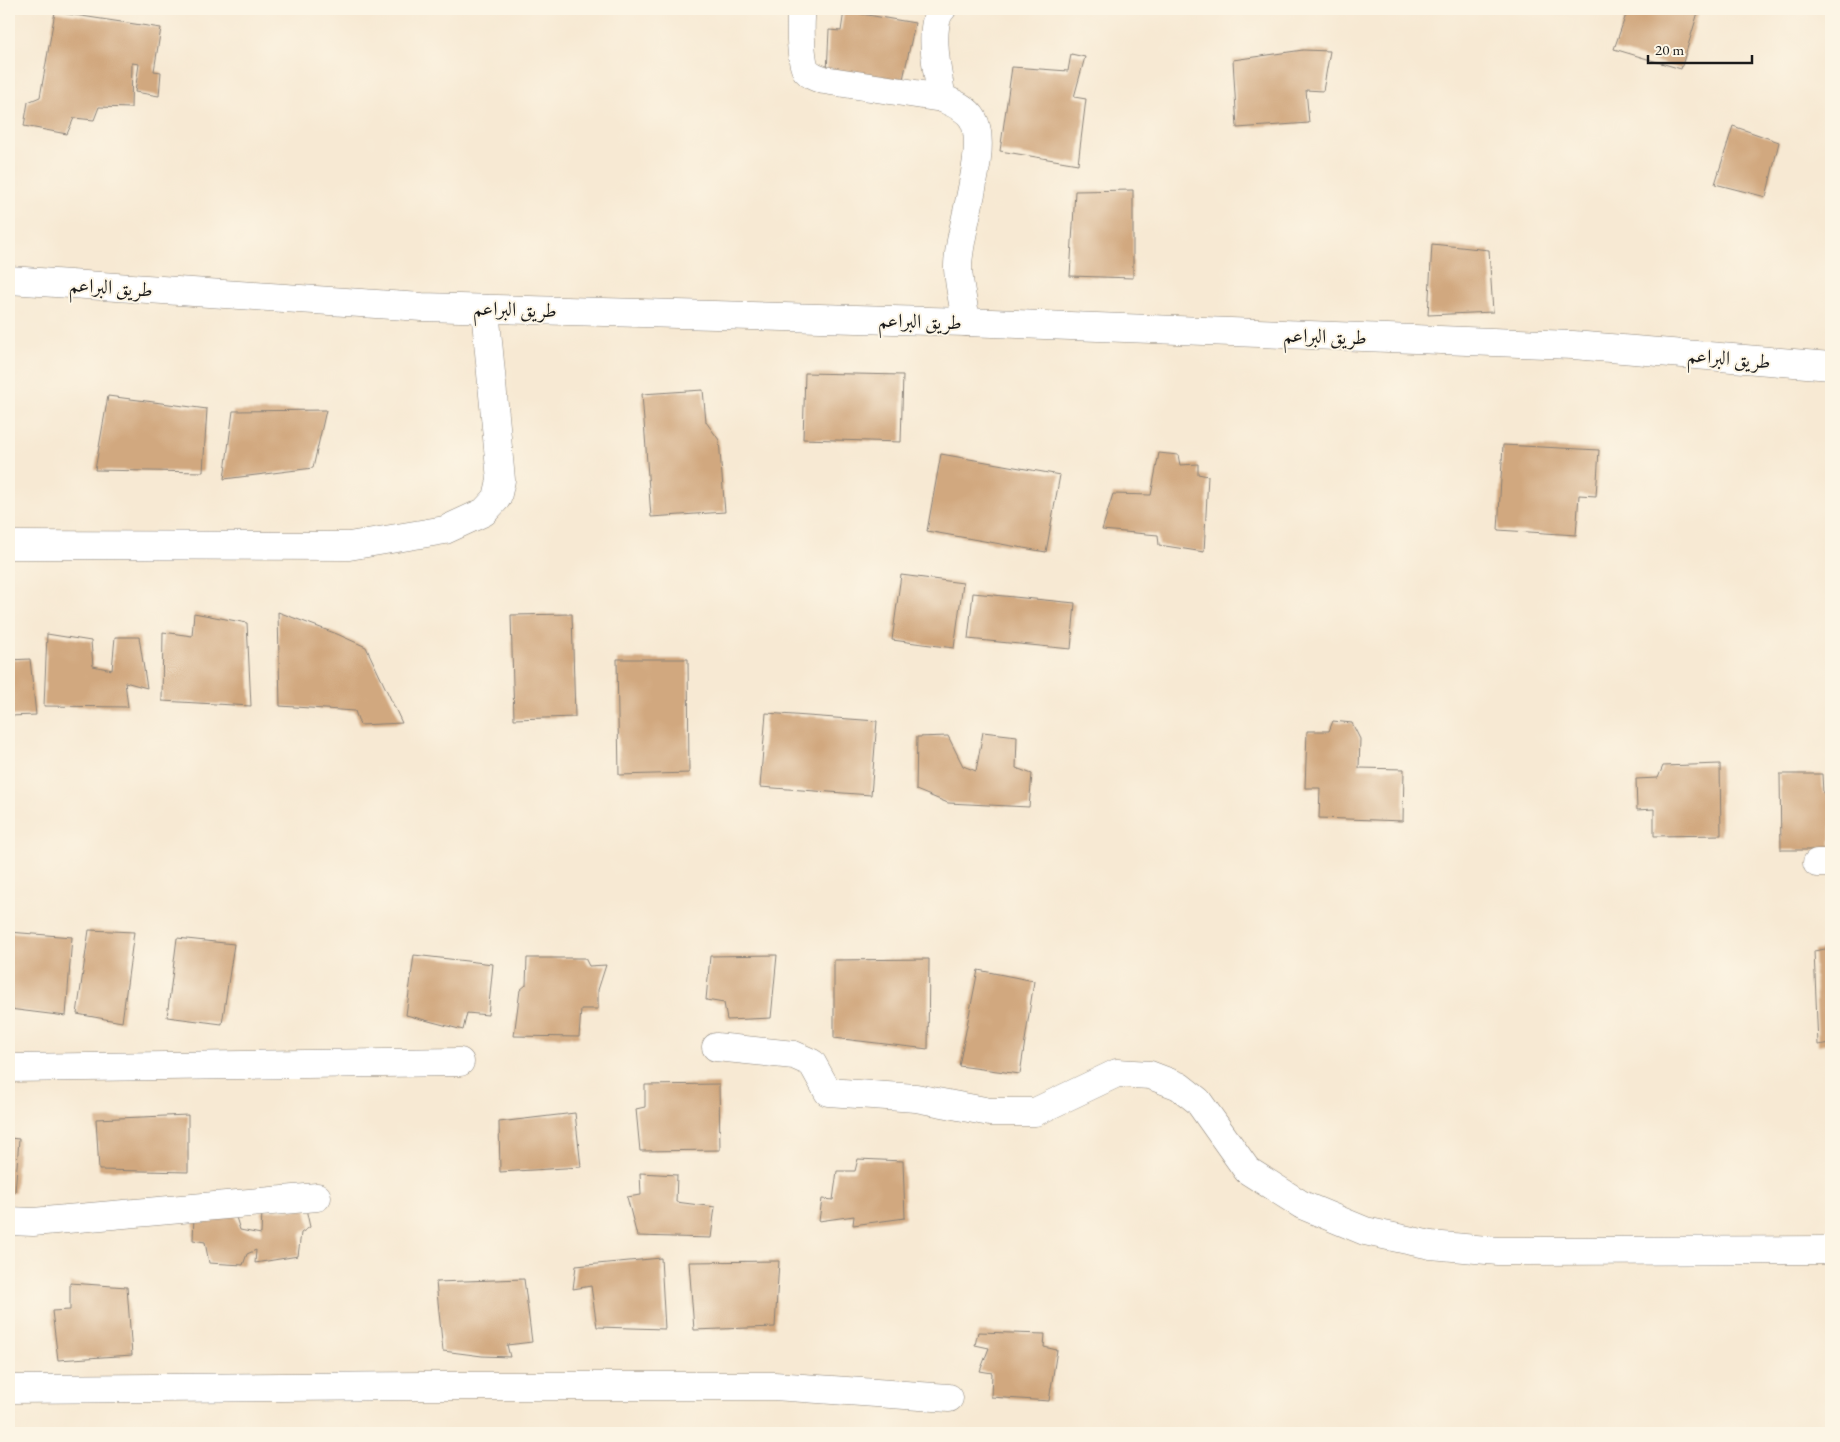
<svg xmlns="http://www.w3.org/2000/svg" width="1840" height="1442" viewBox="0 0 1840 1442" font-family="'EB Garamond',Amiri,serif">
<rect width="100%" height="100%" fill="#fcf5e5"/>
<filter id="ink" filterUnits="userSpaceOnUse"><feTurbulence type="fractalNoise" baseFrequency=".02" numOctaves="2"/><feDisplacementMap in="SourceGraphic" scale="10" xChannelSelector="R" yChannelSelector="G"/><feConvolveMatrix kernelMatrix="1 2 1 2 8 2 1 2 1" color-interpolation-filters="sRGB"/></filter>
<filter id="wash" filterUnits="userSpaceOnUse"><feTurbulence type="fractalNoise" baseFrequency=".0096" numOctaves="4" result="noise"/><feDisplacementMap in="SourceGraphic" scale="20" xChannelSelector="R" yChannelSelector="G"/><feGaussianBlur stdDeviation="1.12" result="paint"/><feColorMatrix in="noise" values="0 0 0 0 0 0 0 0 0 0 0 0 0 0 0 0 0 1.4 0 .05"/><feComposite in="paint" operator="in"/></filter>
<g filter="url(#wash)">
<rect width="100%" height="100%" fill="#f7e9d3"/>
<g id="blocks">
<g fill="#d1a87f">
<path d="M 1628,9 L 1699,9 L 1681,69 L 1614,49 Z"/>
<path d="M 844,11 L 915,23 L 902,84 L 827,73 L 829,30 L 841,31 Z"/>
<path d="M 55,12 L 161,28 L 154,71 L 161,72 L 159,96 L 135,92 L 139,64 L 132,63 L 131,108 L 99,107 L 94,120 L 74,118 L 67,134 L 24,126 L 28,102 L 40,97 Z"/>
<path d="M 1303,50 L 1330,51 L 1323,91 L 1306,90 L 1309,123 L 1237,128 L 1233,60 Z"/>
<path d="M 1071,54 L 1085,57 L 1074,97 L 1086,99 L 1078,164 L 1000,151 L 1012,67 L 1068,71 Z"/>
<path d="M 1733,126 L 1779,142 L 1766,197 L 1715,184 Z"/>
<path d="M 1133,190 L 1133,278 L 1070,276 L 1075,191 Z"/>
<path d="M 1432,244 L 1489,250 L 1493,312 L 1428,315 Z"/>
<path d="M 805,373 L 903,375 L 901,442 L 803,439 Z"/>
<path d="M 703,390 L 706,422 L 719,440 L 725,512 L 651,517 L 642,394 Z"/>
<path d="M 108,396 L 207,409 L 203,472 L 95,470 Z"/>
<path d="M 326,410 L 313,468 L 224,479 L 233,411 Z"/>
<path d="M 1503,445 L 1599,450 L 1596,496 L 1579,495 L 1576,535 L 1498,530 Z"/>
<path d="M 1159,453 L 1178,455 L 1180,465 L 1198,464 L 1198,474 L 1208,476 L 1204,552 L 1159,545 L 1158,535 L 1102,530 L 1113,494 L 1151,495 Z"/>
<path d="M 941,454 L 1060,475 L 1046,552 L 927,531 Z"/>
<path d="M 901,575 L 963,583 L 954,648 L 892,640 Z"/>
<path d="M 973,593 L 1075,603 L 1071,649 L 968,639 Z"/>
<path d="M 278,612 L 337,634 L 366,647 L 402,723 L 360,725 L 355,711 L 280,706 Z"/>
<path d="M 194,613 L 247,623 L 251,706 L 162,701 L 163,632 L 192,636 Z"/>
<path d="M 572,614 L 575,717 L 514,719 L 511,615 Z"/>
<path d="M 47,634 L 91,641 L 93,666 L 112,670 L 115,637 L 139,637 L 147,688 L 125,682 L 128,707 L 44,706 Z"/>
<path d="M 30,659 L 36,715 L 9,716 L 9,660 Z"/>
<path d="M 617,659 L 688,659 L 689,773 L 619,775 Z"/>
<path d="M 766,713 L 877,721 L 871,795 L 760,787 Z"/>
<path d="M 1333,721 L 1352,723 L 1360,739 L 1359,768 L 1404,769 L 1403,821 L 1319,818 L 1320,788 L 1305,788 L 1307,731 L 1329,731 Z"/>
<path d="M 983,732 L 1017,736 L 1016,768 L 1032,774 L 1029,807 L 948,803 L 916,790 L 917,737 L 948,736 L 963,766 L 976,771 Z"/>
<path d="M 1720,764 L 1721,835 L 1654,836 L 1654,809 L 1637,810 L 1636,779 L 1658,778 L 1663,766 Z"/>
<path d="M 1780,774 L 1822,774 L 1823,793 L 1831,792 L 1831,850 L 1781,850 Z"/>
<path d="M 89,930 L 134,932 L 122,1022 L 77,1014 Z"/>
<path d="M 9,932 L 72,937 L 66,1016 L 9,1009 Z"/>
<path d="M 177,938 L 234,944 L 222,1024 L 167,1017 Z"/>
<path d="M 1831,948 L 1831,1043 L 1818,1045 L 1814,951 Z"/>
<path d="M 414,955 L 493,964 L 488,1015 L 467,1013 L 463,1030 L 406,1015 Z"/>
<path d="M 777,955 L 771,1018 L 727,1020 L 724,1003 L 706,1000 L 710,956 Z"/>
<path d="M 527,958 L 585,958 L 589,966 L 606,965 L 598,990 L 598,1009 L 581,1009 L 579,1037 L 514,1036 L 520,990 L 526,985 Z"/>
<path d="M 929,959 L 928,1049 L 834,1038 L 834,960 Z"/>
<path d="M 978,970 L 1034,981 L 1020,1074 L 959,1066 Z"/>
<path d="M 719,1084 L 720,1150 L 640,1151 L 636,1109 L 645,1107 L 645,1085 Z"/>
<path d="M 575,1113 L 581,1167 L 500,1172 L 499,1122 Z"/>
<path d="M 188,1115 L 188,1172 L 99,1170 L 96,1119 Z"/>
<path d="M 9,1138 L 19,1139 L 15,1193 L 9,1193 Z"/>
<path d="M 858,1159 L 903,1161 L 905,1218 L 853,1225 L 854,1216 L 819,1221 L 822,1199 L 833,1200 L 837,1171 L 855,1171 Z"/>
<path d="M 640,1173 L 677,1175 L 676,1202 L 715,1207 L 711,1238 L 637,1236 L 627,1197 L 641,1195 Z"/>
<path d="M 306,1209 L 310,1227 L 301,1233 L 298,1256 L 255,1263 L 256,1250 L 247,1254 L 243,1265 L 209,1263 L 205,1242 L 193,1240 L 194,1216 L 235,1214 L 240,1230 L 261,1234 L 262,1211 Z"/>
<path d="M 661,1258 L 665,1329 L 597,1327 L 591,1286 L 573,1289 L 576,1266 Z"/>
<path d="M 779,1261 L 775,1327 L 694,1330 L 689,1262 Z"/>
<path d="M 524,1279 L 532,1342 L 507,1345 L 510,1357 L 482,1356 L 443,1351 L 436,1282 Z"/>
<path d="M 70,1283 L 127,1287 L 132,1355 L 58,1360 L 52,1311 L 70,1310 Z"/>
<path d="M 978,1332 L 1045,1334 L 1044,1347 L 1057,1350 L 1049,1401 L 991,1397 L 992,1373 L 980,1371 L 989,1348 L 975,1345 Z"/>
</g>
</g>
</g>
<g filter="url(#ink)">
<use href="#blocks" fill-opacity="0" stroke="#8a8278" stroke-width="1"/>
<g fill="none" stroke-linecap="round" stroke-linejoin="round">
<g stroke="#8a8278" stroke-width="29">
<g id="minor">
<path d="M 802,9 C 800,20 800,61 806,70 C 811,76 817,78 824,80 L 942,98"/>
<path d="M 942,9 C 927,24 938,78 942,98 C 953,103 967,108 973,119 C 990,149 957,232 958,269 C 959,287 964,305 966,322"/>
<path d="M 9,280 L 422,307 L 966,322 L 1573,345 L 1831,366"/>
<path d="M 9,545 L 349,546 L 445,530 L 484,512 L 497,498 L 501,480 L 485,309"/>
<path d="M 1817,863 L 1831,863"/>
<path d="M 716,1047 L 794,1055 L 812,1063 L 828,1092 L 916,1098 L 990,1112 L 1035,1112 L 1117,1073 L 1150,1075 L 1179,1086 L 1198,1101 L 1247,1170 L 1302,1205 L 1365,1231 L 1431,1245 L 1498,1251 L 1831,1250"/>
<path d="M 9,1068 L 460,1062"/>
<path d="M 9,1221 L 33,1222 L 317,1197"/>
<path d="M 9,1389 L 424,1386 L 774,1386 L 949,1398"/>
</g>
</g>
<use href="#minor" stroke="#fff" stroke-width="28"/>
</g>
</g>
<g text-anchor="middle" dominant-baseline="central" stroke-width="4" stroke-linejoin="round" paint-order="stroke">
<g font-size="20" fill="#1c1c1c" stroke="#fcf5e5">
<text transform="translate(111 287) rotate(4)">طريق البراعم</text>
<text transform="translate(515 309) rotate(2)">طريق البراعم</text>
<text transform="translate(920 321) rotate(2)">طريق البراعم</text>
<text transform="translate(1325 336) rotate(2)">طريق البراعم</text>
<text transform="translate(1729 358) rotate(5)">طريق البراعم</text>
</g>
</g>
<rect width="1840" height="1442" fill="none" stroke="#fcf5e5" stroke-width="30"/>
<path d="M1648 55v8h104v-8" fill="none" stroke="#1c1c1c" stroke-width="2.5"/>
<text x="1655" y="55" font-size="15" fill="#1c1c1c" stroke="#fcf5e5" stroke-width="4" paint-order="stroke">20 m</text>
</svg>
